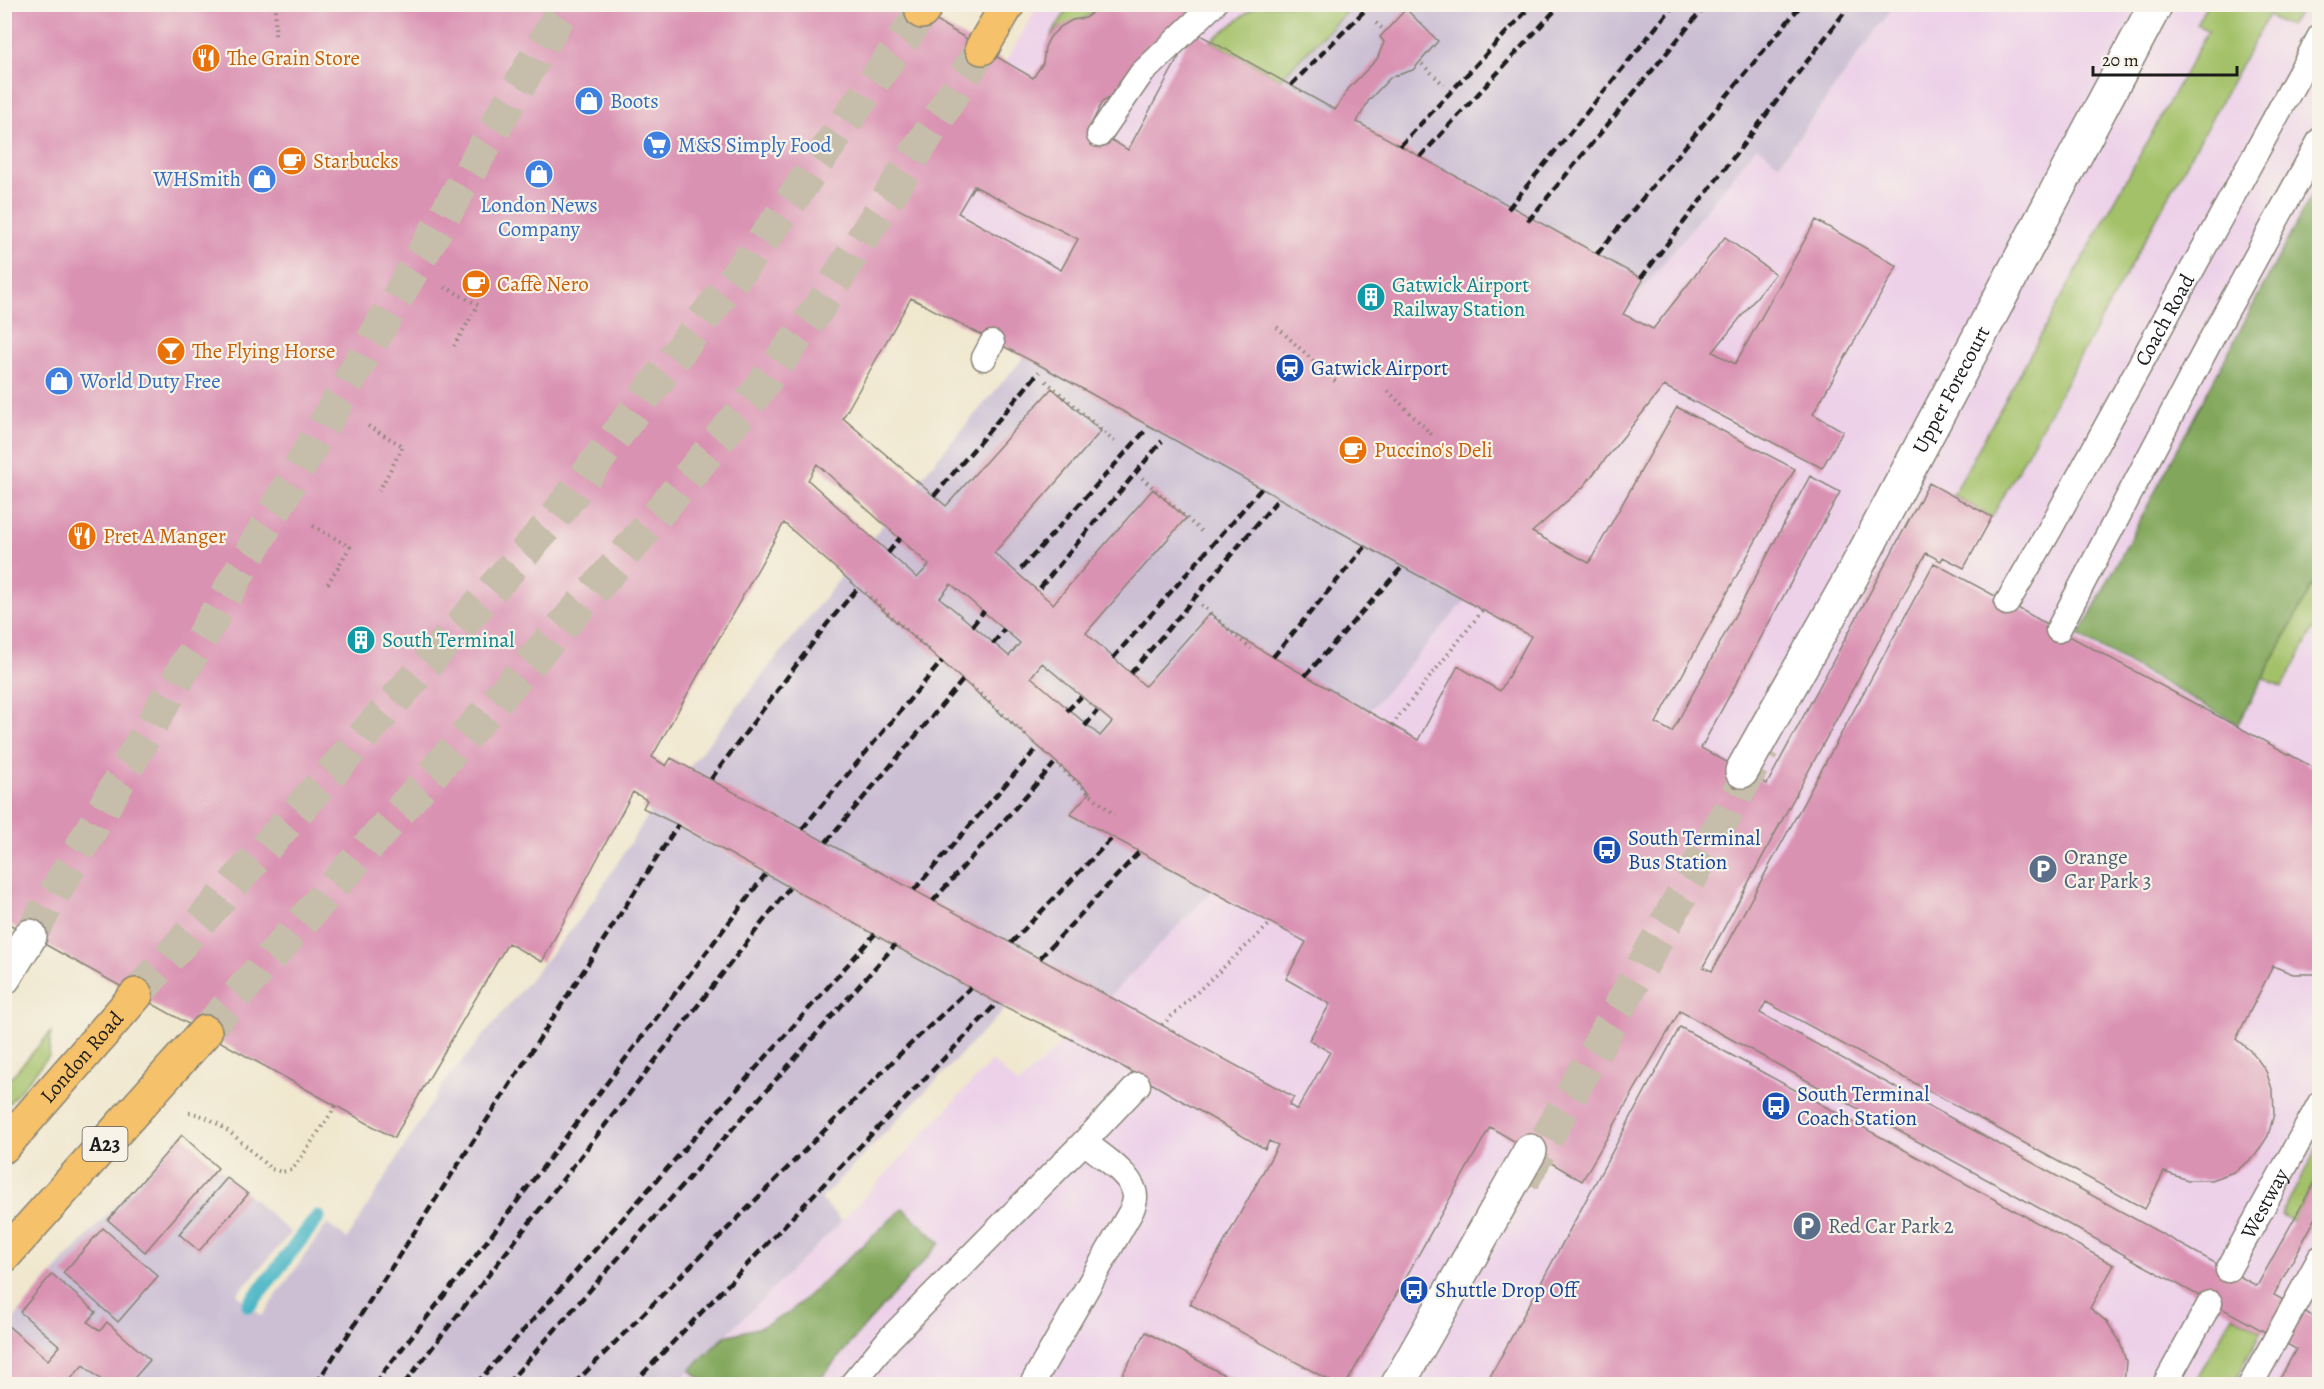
<svg xmlns="http://www.w3.org/2000/svg" width="2324" height="1389" viewBox="0 0 2324 1389" font-family="Alegreya,serif">
<rect width="100%" height="100%" fill="#f7f3e8"/>
<filter id="ink" filterUnits="userSpaceOnUse"><feTurbulence type="fractalNoise" baseFrequency=".0167" numOctaves="2"/><feDisplacementMap in="SourceGraphic" scale="12" xChannelSelector="R" yChannelSelector="G"/><feConvolveMatrix kernelMatrix="1 2 1 2 8 2 1 2 1" color-interpolation-filters="sRGB"/></filter>
<filter id="wash" filterUnits="userSpaceOnUse"><feTurbulence type="fractalNoise" baseFrequency=".008" numOctaves="4" result="noise"/><feDisplacementMap in="SourceGraphic" scale="24" xChannelSelector="R" yChannelSelector="G"/><feGaussianBlur stdDeviation="1.35" result="paint"/><feColorMatrix in="noise" values="0 0 0 0 0 0 0 0 0 0 0 0 0 0 0 0 0 1.4 0 .05"/><feComposite in="paint" operator="in"/></filter>
<g filter="url(#wash)">
<rect width="100%" height="100%" fill="#f0e7ce"/>
<g fill="#edd1e9">
<path d="M 1038,5 L 1353,5 L 1280,79 L 1193,31 L 1061,270 L 958,213 L 1033,78 L 1006,62 Z"/>
<path d="M 1895,5 L 2319,5 L 2319,1384 L 669,1384 L 673,1381 L 676,1384 L 842,1221 L 992,1061 L 1018,1085 L 1115,991 L 1511,515 L 1623,314 L 1757,146 L 1780,164 Z"/>
</g>
<g fill="#ccbfd4">
<path d="M 1352,5 L 1895,5 L 1779,164 L 1757,146 L 1623,314 L 1643,280 L 1280,79 Z"/>
<path d="M 1024,357 L 1466,600 L 1207,896 L 1108,998 L 689,767 L 918,481 Z"/>
<path d="M 651,811 L 1006,1008 L 821,1199 L 842,1221 L 676,1384 L 673,1381 L 669,1384 L 5,1384 L 5,1329 L 52,1274 L 182,1135 L 291,1233 L 237,1294 L 262,1316 L 327,1224 L 347,1239 L 444,1083 L 585,913 Z"/>
</g>
<g fill="#a3c168" stroke="#606e42" stroke-width="1.5">
<path d="M 1070,5 L 1100,5 C 1096,9 1090,16 1085,18 C 1068,23 1063,23 1050,37 Z"/>
<path d="M 1257,5 L 1353,5 L 1280,79 L 1211,41 Z"/>
<path d="M 2207,5 L 2305,5 L 2289,26 L 2268,16 L 1992,517 L 1953,495 L 2208,31 L 2196,24 Z"/>
<path d="M 2319,573 L 2319,619 L 2282,687 L 2263,678 Z"/>
<path d="M 51,1032 L 49,1056 L 5,1108 L 5,1084 Z"/>
<path d="M 2319,1145 L 2319,1172 L 2293,1221 L 2281,1215 Z"/>
<path d="M 2233,1315 L 2262,1331 L 2233,1384 L 2194,1384 Z"/>
</g>
<g fill="#82a75c" stroke="#4f623c" stroke-width="1.5">
<path d="M 2319,180 L 2319,329 L 2312,344 L 2320,349 L 2319,573 L 2238,724 L 2079,636 Z"/>
<path d="M 903,1208 L 940,1243 L 864,1327 L 816,1384 L 706,1384 L 690,1370 L 725,1336 L 761,1327 L 789,1313 Z"/>
</g>
<g fill="none" stroke-linecap="round" stroke-linejoin="round">
<path stroke="#4ab6c6" stroke-width="15" d="M 249,1305 L 318,1217"/>
</g>
<g id="blocks">
<g fill="#da92b2" fill-rule="evenodd">
<path d="M 4,4 L 908,4 L 1033,78 L 1043,63 L 1045,47 L 1050,37 L 1060,27 L 1072,20 L 1086,18 L 1100,4 L 1197,4 L 1111,97 L 1102,102 L 1090,127 L 1128,150 L 1193,31 L 1335,110 L 1349,88 L 1377,59 L 1384,42 L 1380,37 L 1406,9 L 1438,41 L 1413,70 L 1391,77 L 1369,100 L 1357,122 L 1641,278 L 1643,280 L 1623,314 L 1653,329 L 1725,237 L 1775,274 L 1713,352 L 1735,364 L 1816,220 L 1897,266 L 1813,414 L 1843,431 L 1822,468 L 1664,386 L 1583,487 L 1532,532 L 1589,563 L 1677,407 L 1795,469 L 1656,723 L 1672,732 L 1810,476 L 1840,492 L 1701,748 L 1767,784 L 1929,483 L 1992,517 L 1964,568 L 1943,557 L 1941,561 L 1926,553 L 1703,967 L 1712,971 L 1934,563 L 2320,771 L 2320,974 L 2293,974 L 2273,966 L 2236,1039 L 2253,1053 L 2266,1071 L 2273,1092 L 2274,1114 L 2268,1136 L 2255,1156 L 2236,1171 L 2212,1180 L 2188,1180 L 2164,1172 L 2145,1209 L 1766,1002 L 1760,1013 L 2257,1286 L 2320,1172 L 2320,1210 L 2274,1295 L 2314,1317 L 2320,1306 L 2320,1384 L 2277,1384 L 2296,1349 L 1680,1011 L 1582,1181 L 1490,1127 L 1346,1384 L 1336,1384 L 1190,1304 L 1278,1145 L 1269,1141 L 1265,1149 L 1125,1068 L 1054,1030 L 997,1003 L 678,825 L 643,808 L 647,800 L 633,792 L 542,962 L 508,943 L 394,1138 L 30,936 L 4,921 ZM 974,186 L 1078,239 L 1061,270 L 958,213 ZM 911,298 L 1043,367 L 1412,572 L 1531,636 L 1500,691 L 1458,666 L 1418,740 L 1273,657 L 1230,631 L 1210,613 L 1145,686 L 1086,633 L 1186,518 L 1153,489 L 1053,604 L 994,553 L 1101,431 L 1052,388 L 946,506 L 843,418 ZM 817,464 L 929,565 L 917,578 L 808,480 ZM 784,523 L 1090,792 L 1070,814 L 1306,942 L 1286,979 L 1330,1004 L 1309,1040 L 1330,1052 L 1297,1110 L 1289,1105 L 1294,1097 L 1066,973 L 671,758 L 666,766 L 652,757 ZM 951,584 L 1020,643 L 1009,656 L 940,598 ZM 1042,663 L 1112,722 L 1100,736 L 1031,677 Z"/>
<path d="M 1680,1027 L 2114,1265 L 2090,1308 L 2107,1322 L 2119,1340 L 2126,1361 L 2124,1384 L 1486,1384 Z"/>
<path d="M 182,1135 L 218,1168 L 145,1252 L 108,1220 Z"/>
<path d="M 227,1178 L 248,1194 L 199,1251 L 179,1234 Z"/>
<path d="M 103,1228 L 158,1276 L 118,1322 L 63,1273 Z"/>
<path d="M 52,1274 L 96,1312 L 88,1322 L 100,1331 L 107,1322 L 150,1360 L 129,1384 L 106,1384 L 83,1365 L 70,1380 L 76,1384 L 4,1384 L 4,1329 L 8,1326 L 48,1360 L 60,1346 L 20,1312 Z"/>
<path d="M 1146,1332 L 1241,1384 L 1117,1384 Z"/>
</g>
</g>
</g>
<g filter="url(#ink)">
<use href="#blocks" fill-opacity="0" stroke="#868275" stroke-width="1.5"/>
<g fill="none" stroke-linecap="round" stroke-linejoin="round">
<g stroke="#c6beaa" stroke-width="33" stroke-dasharray="33 16" stroke-linecap="butt">
<path d="M 30,936 L 566,4"/>
<path d="M 1523,1181 L 1763,748"/>
</g>
<g stroke="#c6beaa" stroke-width="33" stroke-dasharray="33 16" stroke-linecap="butt">
<path d="M 136,995 L 552,521 L 777,221 L 922,12"/>
<path d="M 205,1032 L 616,565 L 752,399 L 820,306 L 982,48"/>
</g>
<g stroke="#868275" stroke-width="27">
<g id="service">
<path d="M 1099,135 L 1141,74 L 1214,4"/>
<path d="M 984,358 L 992,343"/>
<path id="s1" d="M 2007,603 L 2049,531 L 2320,36"/>
<path d="M 2058,630 L 2215,332 L 2320,140"/>
<path d="M 1084,1142 L 1138,1085"/>
<path id="s2" d="M 2228,1270 L 2320,1103"/>
<path d="M 852,1384 L 889,1339 L 1084,1142 C 1099,1154 1135,1176 1135,1197 C 1135,1203 1132,1210 1129,1215 L 1032,1384"/>
<path d="M 2165,1384 L 2210,1303"/>
<path d="M 2251,1384 L 2320,1258"/>
</g>
</g>
<g stroke="#868275" stroke-width="36">
<g id="minor">
<path id="s3" d="M 1742,771 L 1852,576 L 2156,4"/>
<path d="M 4,978 L 30,936"/>
<path d="M 1398,1384 L 1530,1151"/>
</g>
</g>
<g stroke="#868275" stroke-width="36">
<g id="primary">
<path d="M 922,12 L 927,4"/>
<path d="M 982,48 L 1008,4"/>
<path id="s4" d="M 4,1146 L 136,995"/>
<path d="M 4,1256 L 205,1032"/>
</g>
</g>
<g stroke="#868275" stroke-width="4" stroke-dasharray="1.5 4.5" stroke-linecap="butt">
<path d="M 1376,23 L 1383,29"/>
<path d="M 275,35 L 276,4"/>
<path d="M 1422,64 L 1444,85"/>
<path d="M 445,287 L 478,305 L 454,346"/>
<path d="M 1277,327 L 1338,384"/>
<path d="M 1046,381 L 1117,444"/>
<path d="M 1388,391 L 1434,437"/>
<path d="M 368,426 L 403,446 L 379,491"/>
<path d="M 1142,478 L 1204,534"/>
<path d="M 313,526 L 350,547 L 327,585"/>
<path d="M 865,593 L 931,652"/>
<path d="M 1201,605 L 1251,649"/>
<path d="M 971,686 L 1029,738"/>
<path d="M 1392,725 L 1483,610"/>
<path d="M 1060,767 L 1114,815"/>
<path d="M 1162,1025 L 1271,923"/>
<path d="M 189,1113 C 217,1114 250,1151 271,1169 L 282,1172 L 291,1170 L 296,1165 L 336,1106"/>
</g>
<use href="#service" stroke="#fff" stroke-width="24"/>
<use href="#minor" stroke="#fff" stroke-width="33"/>
<use href="#primary" stroke="#f5c16b" stroke-width="33"/>
<g stroke="#1c1c1c" stroke-width="4.5" stroke-dasharray="9 4.5" stroke-linecap="butt">
<path d="M 1291,85 L 1371,4"/>
<path d="M 1400,146 L 1533,4"/>
<path d="M 1420,157 L 1561,4"/>
<path d="M 1508,209 L 1675,4"/>
<path d="M 1528,221 L 1707,4"/>
<path d="M 1597,254 L 1802,4"/>
<path d="M 1641,278 L 1851,4"/>
<path d="M 934,496 L 1039,372"/>
<path d="M 888,553 L 900,538"/>
<path d="M 1021,569 L 1145,431"/>
<path d="M 1040,588 L 1162,441"/>
<path d="M 972,626 L 984,611"/>
<path d="M 993,644 L 1004,629"/>
<path d="M 1273,657 L 1365,547"/>
<path d="M 1113,658 L 1262,488"/>
<path d="M 1131,673 L 1279,498"/>
<path d="M 1305,676 L 1402,567"/>
<path d="M 1067,711 L 1081,697"/>
<path d="M 1085,726 L 1097,711"/>
<path d="M 711,779 L 827,624 L 857,589"/>
<path d="M 802,829 L 942,661"/>
<path d="M 826,842 L 963,680"/>
<path d="M 914,890 L 1037,748"/>
<path d="M 933,901 L 1054,764"/>
<path d="M 1011,943 L 1113,837"/>
<path d="M 1040,958 L 1139,852"/>
<path d="M 316,1384 L 678,825"/>
<path d="M 374,1384 L 474,1258 L 765,875"/>
<path d="M 404,1384 L 789,888"/>
<path d="M 476,1384 L 875,934"/>
<path d="M 507,1384 L 895,945"/>
<path d="M 574,1384 L 898,1056 L 970,988"/>
<path d="M 633,1384 L 997,1003"/>
</g>
</g>
</g>
<defs>
<g id="restaurant-disc" transform="scale(1.5)"><circle r="9.5" fill="#e8710a" stroke="#f7f3e8"/><path d="M-5-6h1v4h1v-4h1v4h1v-4h1v5L-1.5 .5V6h-2V.5L-5-1ZM5-6V6H3V1.5H1.5Q1.5-4 5-6Z" fill="#fff"/></g>
<g id="shop-disc" transform="scale(1.5)"><circle r="9.5" fill="#3f7fe0" stroke="#f7f3e8"/><path d="M-5-2.5h2.3a2.7 3.5 0 0 1 5.4 0H5L5.5 6h-11ZM-1.5-2.5h3a1.5 2.3 0 0 0-3 0Z" fill="#fff"/></g>
<g id="supermarket-disc" transform="scale(1.5)"><circle r="9.5" fill="#3f7fe0" stroke="#f7f3e8"/><path d="M-6-5.5h2.5l.6 2H6L4.5 2H-2.5L-4.4-4H-6ZM-1.5 3.2a1.3 1.3 0 1 0 .1 0ZM3 3.2a1.3 1.3 0 1 0 .1 0Z" fill="#fff"/></g>
<g id="cafe-disc" transform="scale(1.5)"><circle r="9.5" fill="#e8710a" stroke="#f7f3e8"/><path d="M-5.5-4.5H6V0H3Q3 3.5 0 3.5H-2.5Q-5.5 3.5-5.5 0ZM3-3.2v2h1.7v-2ZM-6 4.5H4V6H-6Z" fill="#fff"/></g>
<g id="building-disc" transform="scale(1.5)"><circle r="9.5" fill="#0f9aa8" stroke="#f7f3e8"/><path d="M-4-6H4V6H1V3H-1V6H-4ZM-2.5-4.3h1.7v1.8h-1.7ZM.8-4.3h1.7v1.8H.8ZM-2.5-1h1.7V.8h-1.7ZM.8-1h1.7V.8H.8Z" fill="#fff"/></g>
<g id="bar-disc" transform="scale(1.5)"><circle r="9.5" fill="#e8710a" stroke="#f7f3e8"/><path d="M-6-5H6L.8 .8V4.5H3.5V6h-7V4.5H-.8V.8Z" fill="#fff"/></g>
<g id="station-disc" transform="scale(1.5)"><circle r="9.5" fill="#1a4fb4" stroke="#f7f3e8"/><path d="M-3-6H3Q5-6 5-4V2Q5 4 3 4L4.5 6H3L1.5 4h-3L-3 6H-4.5L-3 4Q-5 4-5 2V-4Q-5-6-3-6ZM-3.5-4v3h7v-3ZM-3.5 1v1.5H-2V1ZM2 1v1.5H3.5V1Z" fill="#fff"/></g>
<g id="bus-disc" transform="scale(1.5)"><circle r="9.5" fill="#1a4fb4" stroke="#f7f3e8"/><path d="M-5-6H5V4H4V6H2V4H-2V6H-4V4H-5ZM-3.5-4V0h7V-4ZM-3.5 1.2v1.5H-2V1.2ZM2 1.2v1.5H3.5V1.2Z" fill="#fff"/></g>
<g id="parking-disc" transform="scale(1.5)"><circle r="9.5" fill="#5c6f8a" stroke="#f7f3e8"/><path d="M-3.5-5.5H1a3.5 3.5 0 0 1 0 7H-1V5.5H-3.5ZM-1-3.4V-.6H.8a1.4 1.4 0 0 0 0-2.8Z" fill="#fff"/></g>
</defs>
<g fill-rule="evenodd">
<use href="#restaurant-disc" x="206" y="58"/>
<use href="#shop-disc" x="589" y="101"/>
<use href="#supermarket-disc" x="657" y="145"/>
<use href="#cafe-disc" x="292" y="161"/>
<use href="#shop-disc" x="539" y="174"/>
<use href="#shop-disc" x="262" y="179"/>
<use href="#cafe-disc" x="476" y="284"/>
<use href="#building-disc" x="1371" y="297"/>
<use href="#bar-disc" x="171" y="351"/>
<use href="#station-disc" x="1290" y="368"/>
<use href="#shop-disc" x="59" y="381"/>
<use href="#cafe-disc" x="1353" y="450"/>
<use href="#restaurant-disc" x="82" y="536"/>
<use href="#building-disc" x="361" y="640"/>
<use href="#bus-disc" x="1607" y="850"/>
<use href="#parking-disc" x="2043" y="869"/>
<use href="#bus-disc" x="1776" y="1106"/>
<use href="#parking-disc" x="1807" y="1226"/>
<use href="#bus-disc" x="1414" y="1290"/>
</g>
<g text-anchor="middle" dominant-baseline="central" stroke-width="4.5" stroke-linejoin="round" paint-order="stroke">
<rect fill="#f7f3e8" stroke="#5e5c59" stroke-width="1.5" x="82.5" y="1127" width="45" height="34" rx="4.5"/>
<g font-size="20" font-weight="bold" fill="#1c1c1c">
<text x="105" y="1144">A23</text>
</g>
<g font-size="21" fill="#c56008" stroke="#f7f3e8" text-anchor="start">
<text x="227" y="58">The Grain Store</text>
<text x="313" y="161">Starbucks</text>
<text x="497" y="284">Caffè Nero</text>
<text x="192" y="351">The Flying Horse</text>
<text x="1374" y="450">Puccino's Deli</text>
<text x="103" y="536">Pret A Manger</text>
</g>
<g font-size="21" fill="#366cbe" stroke="#f7f3e8" text-anchor="start">
<text x="610" y="101">Boots</text>
<text x="678" y="145">M&amp;S Simply Food</text>
<text x="241" y="179" text-anchor="end">WHSmith</text>
<text x="539" y="205" text-anchor="middle">London News<tspan x="539" dy="24">Company</tspan></text>
<text x="80" y="381">World Duty Free</text>
</g>
<g font-size="21" fill="#0d838f" stroke="#f7f3e8" text-anchor="start">
<text x="1392" y="285">Gatwick Airport<tspan x="1392" dy="24">Railway Station</tspan></text>
<text x="382" y="640">South Terminal</text>
</g>
<g font-size="21" fill="#1c1c1c" stroke="#f7f3e8">
<text stroke="none"><textPath href="#s1" startOffset="324">Coach Road</textPath></text>
<text stroke="none"><textPath href="#s3" startOffset="435">Upper Forecourt</textPath></text>
<text stroke="none"><textPath href="#s4" startOffset="118">London Road</textPath></text>
<text stroke="none"><textPath href="#s2" startOffset="76">Westway</textPath></text>
</g>
<g font-size="21" fill="#164399" stroke="#f7f3e8" text-anchor="start">
<text x="1311" y="368">Gatwick Airport</text>
<text x="1628" y="838">South Terminal<tspan x="1628" dy="24">Bus Station</tspan></text>
<text x="1797" y="1094">South Terminal<tspan x="1797" dy="24">Coach Station</tspan></text>
<text x="1435" y="1290">Shuttle Drop Off</text>
</g>
<g font-size="21" fill="#4e5e75" stroke="#f7f3e8" text-anchor="start">
<text x="2064" y="857">Orange<tspan x="2064" dy="24">Car Park 3</tspan></text>
<text x="1828" y="1226">Red Car Park 2</text>
</g>
</g>
<rect width="2324" height="1389" fill="none" stroke="#f7f3e8" stroke-width="24"/>
<path d="M2093 66v9h144v-9" fill="none" stroke="#1c1c1c" stroke-width="3"/>
<text x="2102" y="66" font-size="18" fill="#1c1c1c" stroke="#f7f3e8" stroke-width="4.5" paint-order="stroke">20 m</text>
</svg>
